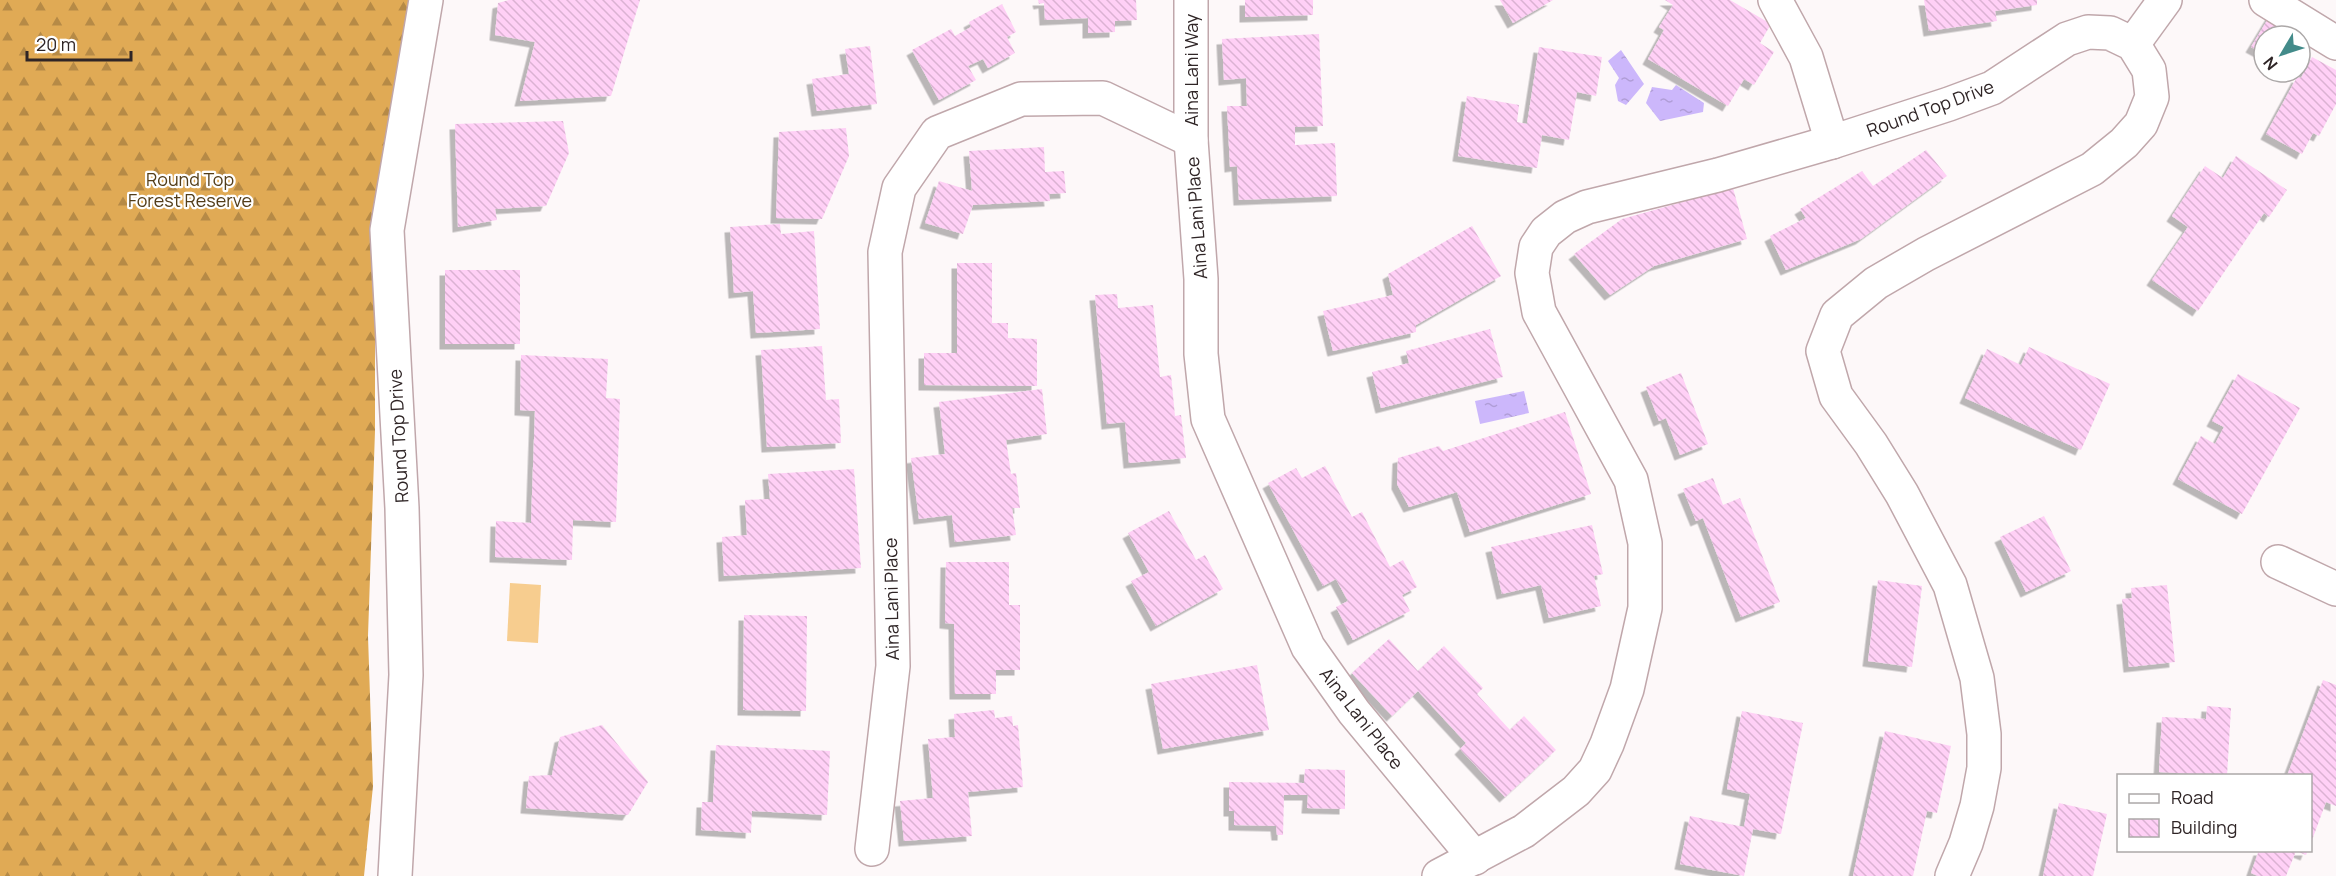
<svg xmlns="http://www.w3.org/2000/svg" width="2336" height="876" viewBox="0 0 2336 876" font-family="Manrope,sans-serif">
<defs>
<pattern id="forest-firs" width="22" height="20" patternUnits="userSpaceOnUse" patternTransform="scale(1.5)"><rect width="22" height="20" fill="#e0aa55"/><path d="M5 1l3.5 6h-7zM16 11l3.5 6h-7z" fill="#b68a46"/></pattern>
<pattern id="water-ripples" width="26" height="14" patternUnits="userSpaceOnUse" patternTransform="scale(1.5)"><rect width="26" height="14" fill="#ccb7fb"/><path d="M2 4q2-2 4 0t4 0M15 11q2-2 4 0t4 0" fill="none" stroke="#b09dd7"/></pattern>
<pattern id="building-back-hatch" width="6" height="6" patternUnits="userSpaceOnUse" patternTransform="scale(1.5)"><rect width="6" height="6" fill="#ffd0f6"/><path d="M-1 5l2 2M0 0l6 6M5-1l2 2" fill="none" stroke="#dbb2d3"/></pattern>
<filter id="shadow"><feDropShadow dx="-5.5" dy="5.5" stdDeviation="0" flood-color="#0004"/></filter>
</defs>
<rect width="100%" height="100%" fill="#fdf8f9"/>
<path fill="#f7cd8f" d="M 510,583 L 541,585 L 538,643 L 507,641 Z"/>
<path fill="url(#forest-firs)" d="M 0,0 L 415,0 L 375,226 L 375,431 L 368,636 L 373,786 L 364,876 L 0,876 Z"/>
<g fill="url(#water-ripples)">
<path d="M 1621,50 L 1644,84 L 1626,105 L 1618,101 L 1615,85 L 1619,78 L 1608,61 Z"/>
<path d="M 1676,85 L 1704,103 L 1703,112 L 1660,121 L 1646,103 L 1652,87 L 1672,90 Z"/>
<path d="M 1524,391 L 1529,413 L 1480,424 L 1475,401 Z"/>
</g>
<g fill="url(#building-back-hatch)" filter="url(#shadow)">
<path d="M 509,0 L 640,0 L 611,96 L 520,101 L 535,42 L 495,35 L 498,3 Z"/>
<path d="M 1038,0 L 1136,0 L 1137,20 L 1115,21 L 1115,32 L 1088,33 L 1088,18 L 1045,20 L 1044,3 L 1039,4 Z"/>
<path d="M 1245,0 L 1313,0 L 1313,15 L 1245,17 Z"/>
<path d="M 1500,0 L 1553,0 L 1513,23 Z"/>
<path d="M 1665,0 L 1730,0 L 1771,24 L 1760,43 L 1774,52 L 1754,85 L 1744,79 L 1728,106 L 1648,59 L 1664,30 L 1659,27 L 1673,5 Z"/>
<path d="M 1924,0 L 2037,0 L 2037,5 L 1995,11 L 1997,21 L 1929,31 Z"/>
<path d="M 1002,4 L 1016,32 L 1007,37 L 1015,53 L 988,68 L 983,59 L 968,66 L 976,80 L 939,100 L 912,50 L 951,29 L 955,36 L 971,27 L 969,22 Z"/>
<path d="M 2271,14 L 2304,35 L 2300,41 L 2300,36 L 2264,36 L 2264,54 L 2251,47 Z"/>
<path d="M 1319,34 L 1323,126 L 1295,127 L 1295,145 L 1335,143 L 1337,196 L 1239,200 L 1237,166 L 1230,167 L 1227,106 L 1247,106 L 1246,78 L 1224,80 L 1222,39 Z"/>
<path d="M 870,46 L 877,104 L 817,111 L 812,79 L 849,74 L 845,49 Z"/>
<path d="M 1539,47 L 1602,57 L 1596,96 L 1577,92 L 1569,140 L 1542,135 L 1537,168 L 1458,156 L 1467,96 L 1519,105 L 1517,122 L 1527,124 Z"/>
<path d="M 2312,57 L 2336,70 L 2336,104 L 2319,136 L 2313,133 L 2302,154 L 2266,134 L 2297,77 L 2301,78 Z"/>
<path d="M 563,121 L 569,153 L 546,206 L 495,209 L 497,220 L 458,227 L 455,124 Z"/>
<path d="M 846,128 L 849,156 L 822,219 L 776,218 L 779,132 Z"/>
<path d="M 1044,147 L 1045,172 L 1064,171 L 1066,193 L 1049,194 L 1050,201 L 973,205 L 963,234 L 925,223 L 939,181 L 972,191 L 969,151 Z"/>
<path d="M 1926,150 L 1947,176 L 1861,239 L 1786,270 L 1770,236 L 1806,218 L 1800,209 L 1862,171 L 1873,186 Z"/>
<path d="M 2236,156 L 2287,190 L 2269,217 L 2264,213 L 2198,311 L 2152,280 L 2188,227 L 2172,216 L 2205,166 L 2223,178 Z"/>
<path d="M 1733,188 L 1747,239 L 1654,266 L 1610,295 L 1574,254 L 1622,219 Z"/>
<path d="M 780,224 L 781,234 L 814,231 L 820,329 L 756,333 L 753,291 L 734,293 L 730,227 Z"/>
<path d="M 1472,226 L 1501,276 L 1416,325 L 1416,332 L 1333,351 L 1323,311 L 1393,295 L 1388,274 Z"/>
<path d="M 957,263 L 992,263 L 992,323 L 1008,323 L 1008,338 L 1037,339 L 1037,386 L 924,385 L 924,353 L 957,353 Z"/>
<rect x="445" y="270" width="75" height="74"/>
<path d="M 1117,294 L 1118,308 L 1153,305 L 1160,377 L 1171,375 L 1175,416 L 1181,415 L 1186,458 L 1129,463 L 1125,422 L 1107,424 L 1095,295 Z"/>
<path d="M 1490,329 L 1503,377 L 1381,408 L 1372,372 L 1409,363 L 1406,351 Z"/>
<path d="M 822,346 L 826,400 L 839,399 L 841,443 L 767,447 L 761,350 Z"/>
<path d="M 2029,347 L 2110,384 L 2081,450 L 1965,398 L 1987,349 L 2021,365 Z"/>
<path d="M 521,355 L 608,359 L 606,398 L 620,399 L 616,522 L 573,520 L 572,560 L 495,557 L 496,521 L 531,523 L 535,411 L 520,410 Z"/>
<path d="M 1681,373 L 1708,444 L 1680,455 L 1666,418 L 1659,421 L 1646,387 Z"/>
<path d="M 2238,374 L 2300,408 L 2242,514 L 2178,479 L 2201,436 L 2215,444 L 2224,427 L 2212,421 Z"/>
<path d="M 1042,389 L 1047,434 L 1006,440 L 1011,474 L 1016,473 L 1020,508 L 1012,508 L 1016,535 L 955,542 L 952,515 L 919,519 L 911,458 L 945,454 L 939,402 Z"/>
<path d="M 1565,412 L 1591,494 L 1470,532 L 1457,492 L 1409,507 L 1397,484 L 1398,458 L 1439,446 L 1443,451 Z"/>
<path d="M 1325,466 L 1352,517 L 1362,512 L 1390,567 L 1403,560 L 1417,587 L 1402,595 L 1410,611 L 1353,640 L 1336,607 L 1348,601 L 1336,579 L 1323,586 L 1268,483 L 1296,468 L 1302,478 Z"/>
<path d="M 854,469 L 861,568 L 724,576 L 722,537 L 747,535 L 745,500 L 770,499 L 768,474 Z"/>
<path d="M 1713,478 L 1723,505 L 1740,498 L 1780,602 L 1741,617 L 1703,518 L 1696,521 L 1683,489 Z"/>
<path d="M 1169,511 L 1196,560 L 1205,555 L 1223,589 L 1156,626 L 1131,581 L 1149,572 L 1128,533 Z"/>
<path d="M 2044,516 L 2071,571 L 2026,592 L 2000,537 Z"/>
<path d="M 1592,525 L 1603,574 L 1594,576 L 1601,606 L 1549,618 L 1541,585 L 1502,594 L 1491,547 Z"/>
<path d="M 946,562 L 1009,562 L 1009,605 L 1020,605 L 1020,670 L 996,670 L 996,694 L 955,694 L 954,624 L 945,623 Z"/>
<path d="M 1878,580 L 1922,586 L 1912,667 L 1868,661 Z"/>
<path d="M 2167,585 L 2175,662 L 2129,667 L 2122,599 L 2132,598 L 2131,588 Z"/>
<path d="M 744,615 L 807,616 L 806,711 L 743,710 Z"/>
<path d="M 1389,639 L 1418,671 L 1444,646 L 1483,688 L 1477,694 L 1510,730 L 1524,716 L 1556,750 L 1505,797 L 1460,749 L 1466,743 L 1418,691 L 1392,716 L 1352,673 Z"/>
<path d="M 1257,665 L 1269,730 L 1163,749 L 1151,684 Z"/>
<path d="M 2323,680 L 2336,685 L 2336,806 L 2326,802 L 2311,843 L 2310,776 L 2287,776 Z"/>
<path d="M 2207,706 L 2231,708 L 2227,776 L 2159,772 L 2162,717 L 2206,719 Z"/>
<path d="M 994,710 L 995,718 L 1012,716 L 1013,726 L 1018,725 L 1023,787 L 968,792 L 972,836 L 904,841 L 900,801 L 933,798 L 928,739 L 955,737 L 954,714 Z"/>
<path d="M 1742,711 L 1803,723 L 1781,834 L 1753,829 L 1744,876 L 1680,864 L 1690,816 L 1744,827 L 1750,794 L 1727,789 Z"/>
<path d="M 602,725 L 648,782 L 628,815 L 526,808 L 529,776 L 552,775 L 560,737 Z"/>
<path d="M 1885,731 L 1951,746 L 1937,813 L 1927,811 L 1913,876 L 1853,876 Z"/>
<path d="M 716,745 L 830,751 L 827,815 L 752,811 L 751,833 L 701,830 L 702,802 L 713,802 Z"/>
<path d="M 1305,769 L 1345,770 L 1345,809 L 1307,808 L 1308,795 L 1284,795 L 1283,835 L 1277,835 L 1276,826 L 1234,825 L 1234,811 L 1229,811 L 1229,782 L 1304,783 Z"/>
<path d="M 2059,803 L 2107,814 L 2093,876 L 2043,876 Z"/>
<path d="M 2259,850 L 2308,850 L 2306,855 L 2296,851 L 2286,876 L 2258,876 L 2251,873 Z"/>
</g>
<g fill="none" stroke-linecap="round" stroke-linejoin="round">
<g stroke="#c0a7ab" stroke-width="36">
<g id="minor">
<path d="M 1191,0 L 1191,140 L 1201,279 L 1201,354 L 1208,419 L 1308,647 L 1354,712 L 1475,858"/>
<path d="M 1775,0 L 1806,57 L 1832,142"/>
<path d="M 2266,0 L 2336,43"/>
<path d="M 2133,44 L 2165,0"/>
<path d="M 2278,562 L 2336,589"/>
<path d="M 872,849 L 893,666 L 885,252 L 899,188 L 937,133 L 1021,99 L 1103,98 L 1191,140"/>
<path d="M 395,876 L 406,675 L 402,508 L 387,230 L 426,0"/>
<path d="M 1439,876 L 1524,831 L 1576,791 L 1595,770 L 1607,744 L 1627,689 L 1645,608 L 1645,543 L 1631,480 L 1539,312 L 1532,273 L 1536,247 L 1546,232 L 1565,217 L 1587,207 L 1718,175 L 1832,142 L 1949,104 L 1992,88 L 2067,39 L 2088,32 L 2110,33 L 2133,44 L 2149,70 L 2152,97 L 2141,124 L 2124,143 L 2092,169 L 1926,254 L 1876,283 L 1837,315 L 1823,351 L 1836,396 L 1871,444 L 1902,494 L 1950,585 L 1977,678 L 1984,734 L 1984,768 L 1977,806 L 1966,843 L 1952,876"/>
</g>
</g>
<use href="#minor" stroke="#fff" stroke-width="33"/>
</g>
<g text-anchor="middle" dominant-baseline="central" stroke-width="4.5" stroke-linejoin="round" paint-order="stroke">
<g font-size="18" fill="#2f2526" stroke="#fff">
<text transform="translate(1191 70) rotate(-90)">Aina Lani Way</text>
<text transform="translate(1930 108) rotate(-20)">Round Top Drive</text>
<text transform="translate(1196 218) rotate(-94)">Aina Lani Place</text>
<text transform="translate(398 436) rotate(-93)">Round Top Drive</text>
<text transform="translate(891 599) rotate(-91)">Aina Lani Place</text>
<text transform="translate(1362 718) rotate(52)">Aina Lani Place</text>
</g>
<g font-size="18" fill="#533d19" stroke="#fff">
<text x="190" y="179">Round Top<tspan x="190" dy="21">Forest Reserve</tspan></text>
</g>
</g>
<rect x="2117" y="774" width="195" height="78" fill="#ffffff" stroke="#aca8a8" stroke-width="1.5"/>
<rect x="2129" y="794" width="30" height="9" fill="#ffffff" stroke="#aca8a8" stroke-width="1.5"/>
<text x="2171" y="804" font-size="18" fill="#2f2526">Road</text>
<rect x="2129" y="819" width="30" height="18" fill="url(#building-back-hatch)" stroke="#aca8a8" stroke-width="1.5"/>
<text x="2171" y="834" font-size="18" fill="#2f2526">Building</text>
<g transform="translate(2282 54) rotate(231)"><circle r="28" fill="#ffffff" stroke="#aca8a8" stroke-width="1.5"/>
<path d="M0-4.5L10 22L0 15L-10 22Z" fill="#438b8a"/>
<text y="-9" font-size="16" font-weight="bold" text-anchor="middle" fill="#2f2526">N</text>
</g>
<path d="M27 51v9h104v-9" fill="none" stroke="#2f2526" stroke-width="3"/>
<text x="36" y="51" font-size="18" fill="#2f2526" stroke="#ffffff" stroke-width="4.5" paint-order="stroke">20 m</text>
</svg>
